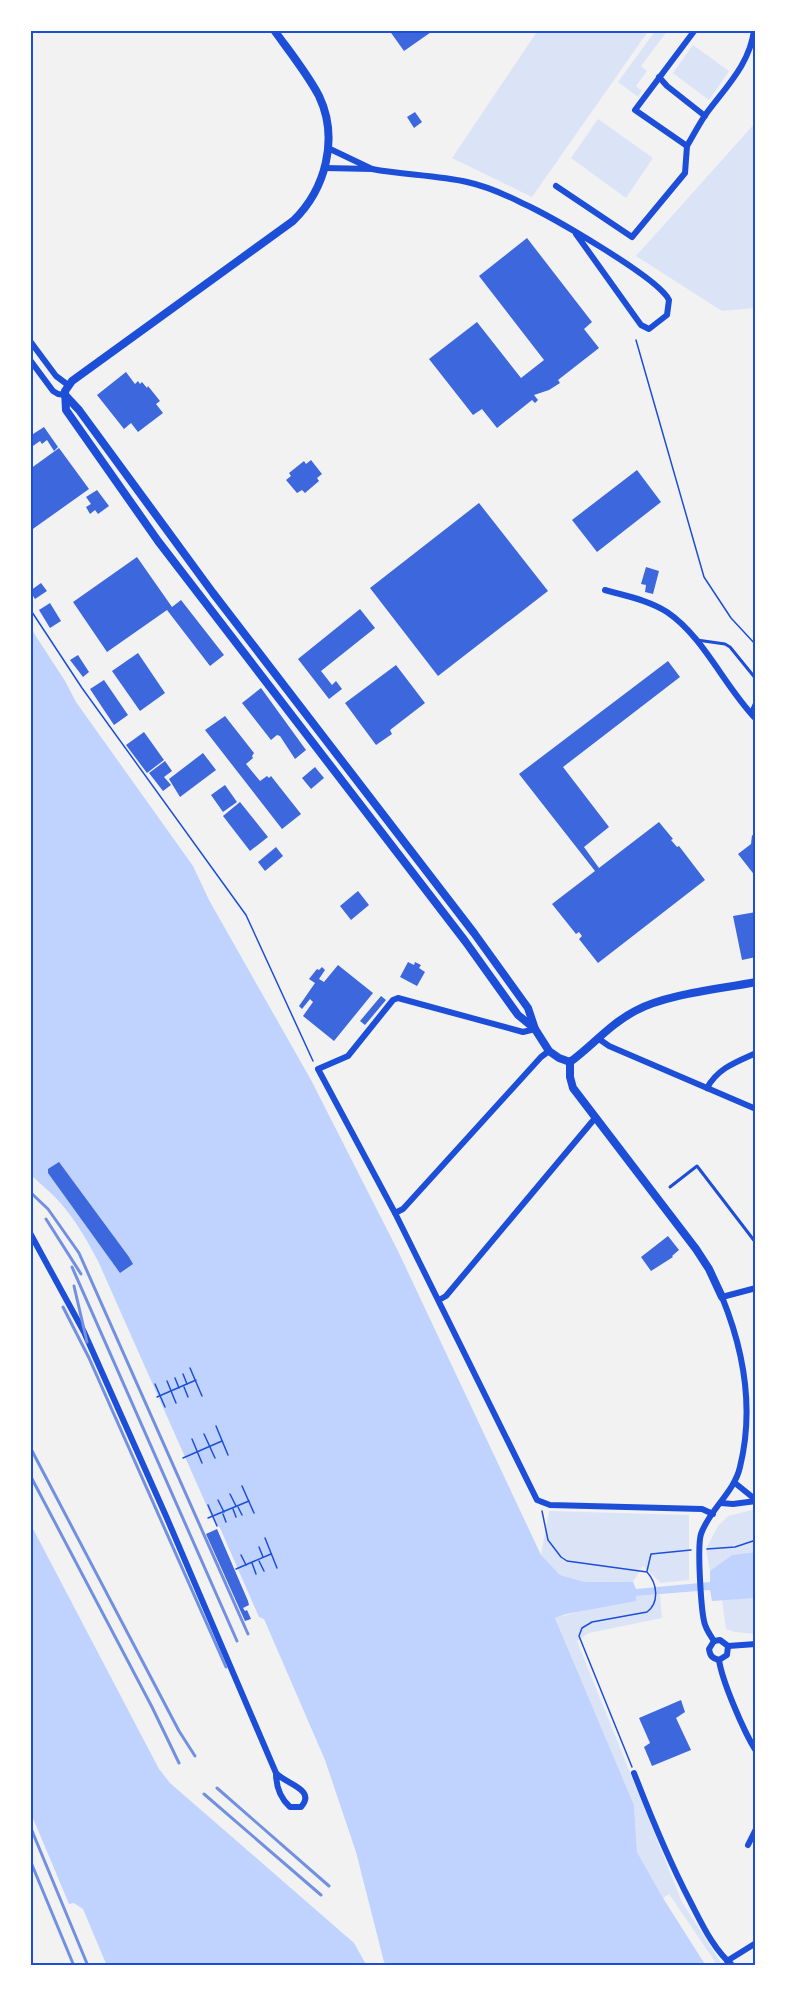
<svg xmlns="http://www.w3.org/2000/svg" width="786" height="1996" viewBox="0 0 786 1996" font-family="'Source Sans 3',sans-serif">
<rect width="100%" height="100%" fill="#f2f2f2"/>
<g fill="#dbe4f7">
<path d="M 538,30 L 649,30 L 532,197 L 452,158 Z"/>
<path d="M 656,30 L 668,30 L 641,66 L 647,71 L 636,86 L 642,91 L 638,97 L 618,82 Z"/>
<path d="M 693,45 L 729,71 L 709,100 L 673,73 Z"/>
<path d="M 598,119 L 653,158 L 626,198 L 571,158 Z"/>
<path d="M 756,122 L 756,308 L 722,311 L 636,256 Z"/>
<path d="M 756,1509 L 756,1552 L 732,1555 L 710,1571 L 706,1549 L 718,1526 L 728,1516 Z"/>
<path d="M 549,1511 L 689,1515 L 689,1580 L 661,1583 L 643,1566 L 633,1582 L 585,1582 L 560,1575 L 541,1555 Z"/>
<path d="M 660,1594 L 662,1618 L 589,1633 L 577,1641 L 682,1902 L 723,1966 L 718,1966 L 669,1894 L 663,1898 L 637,1852 L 634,1805 L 555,1618 L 636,1596 Z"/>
<path d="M 756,1598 L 756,1634 L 735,1632 L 726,1629 L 722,1600 Z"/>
</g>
<g fill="#bfd3fe">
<path d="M 30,627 L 65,681 L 76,702 L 193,866 L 209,900 L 311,1080 L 398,1251 L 541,1555 L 560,1575 L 585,1582 L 633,1582 L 636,1589 L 710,1582 L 710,1571 L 732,1555 L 756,1552 L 756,1598 L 712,1601 L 710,1590 L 636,1596 L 636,1601 L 566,1614 L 555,1618 L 634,1805 L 637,1852 L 663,1898 L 706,1966 L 388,1966 L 384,1962 L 356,1852 L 325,1760 L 264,1619 L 259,1617 L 220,1528 L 213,1520 L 98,1261 C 86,1238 73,1216 55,1197 C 47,1189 38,1182 30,1174 Z"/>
<path d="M 30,1523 L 159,1769 L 170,1783 L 354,1943 L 367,1966 L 107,1966 L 83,1909 L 74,1903 L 69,1904 L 30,1811 Z"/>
</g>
<g fill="#3d67dc">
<path d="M 389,30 L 434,30 L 404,51 Z"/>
<path d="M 415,112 L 422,122 L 414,128 L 407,117 Z"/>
<path d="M 527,238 L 592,322 L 584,329 L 599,348 L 558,380 L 560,383 L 549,390 L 534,395 L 538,400 L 535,403 L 532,400 L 497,428 L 482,409 L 473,415 L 429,359 L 477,322 L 521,378 L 544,360 L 479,276 Z"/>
<path d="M 126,372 L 135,384 L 138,381 L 140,384 L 142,382 L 147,388 L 148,386 L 160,401 L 156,404 L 163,413 L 138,432 L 131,423 L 124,429 L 97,395 Z"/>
<path d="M 44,427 L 58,447 L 54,451 L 47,440 L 42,444 L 40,441 L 30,448 L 30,436 Z"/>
<path d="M 59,448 L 89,489 L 30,531 L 30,469 Z"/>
<path d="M 311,460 L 322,474 L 317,478 L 319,481 L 305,493 L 302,490 L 297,493 L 286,480 L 291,476 L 289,473 L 304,461 L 306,464 Z"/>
<path d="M 637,470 L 661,502 L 597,552 L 572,520 Z"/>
<path d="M 97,490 L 109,506 L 98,514 L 95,510 L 90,514 L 86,507 L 91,504 L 86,497 Z"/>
<path d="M 479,503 L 548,591 L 438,676 L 370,588 Z"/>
<path d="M 137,557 L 172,607 L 181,600 L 224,655 L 210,666 L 167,610 L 107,652 L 73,602 Z"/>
<path d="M 646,567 L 659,571 L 653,594 L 645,592 L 646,585 L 641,584 Z"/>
<path d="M 41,583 L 47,591 L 35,599 L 30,591 Z"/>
<path d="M 50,603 L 61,621 L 50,628 L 39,610 Z"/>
<path d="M 360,609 L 375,628 L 321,671 L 332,685 L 336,681 L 342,689 L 329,699 L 298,659 Z"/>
<path d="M 138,653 L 165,693 L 140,711 L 112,671 Z"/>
<path d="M 78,655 L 89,672 L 83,677 L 70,660 Z"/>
<path d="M 668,661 L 680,677 L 563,767 L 609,827 L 584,847 L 599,868 L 659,822 L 673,839 L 671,840 L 677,847 L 679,846 L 705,880 L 598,963 L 579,939 L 582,936 L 579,932 L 576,934 L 552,904 L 595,871 L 519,774 Z"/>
<path d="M 396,665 L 425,703 L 390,730 L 392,734 L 376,745 L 345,703 Z"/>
<path d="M 104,680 L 128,715 L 114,725 L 90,689 Z"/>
<path d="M 261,688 L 306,750 L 295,759 L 280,736 L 277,735 L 271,740 L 242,703 Z"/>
<path d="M 225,716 L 254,753 L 252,756 L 253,758 L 246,764 L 260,781 L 267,776 L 269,778 L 271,776 L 301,814 L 282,829 L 205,730 Z"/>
<path d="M 144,732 L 164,760 L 147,773 L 126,745 Z"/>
<path d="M 203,753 L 216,770 L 180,797 L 169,779 Z"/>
<path d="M 165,761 L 172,771 L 164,777 L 171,785 L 163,791 L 149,773 Z"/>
<path d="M 315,767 L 324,778 L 311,789 L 302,778 Z"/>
<path d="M 225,785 L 237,802 L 223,812 L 211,795 Z"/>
<path d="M 240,802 L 268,837 L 250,851 L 223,816 Z"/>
<path d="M 752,835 L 756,836 L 756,877 L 738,854 L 751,844 Z"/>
<path d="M 276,847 L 283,856 L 265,871 L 258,862 Z"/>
<path d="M 358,891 L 369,905 L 351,920 L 340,906 Z"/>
<path d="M 756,912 L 756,957 L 742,960 L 733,916 Z"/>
<path d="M 408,962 L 414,965 L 415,962 L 421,965 L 419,968 L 425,972 L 417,986 L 400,977 Z"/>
<path d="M 338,965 L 373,993 L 334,1041 L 303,1016 L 313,1002 L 310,999 L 302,1009 L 299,1006 L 315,983 L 309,979 L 317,969 L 319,970 L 322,967 L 325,970 L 319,979 L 324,982 Z"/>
<path d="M 381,996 L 386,1000 L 365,1025 L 360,1021 Z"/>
<path d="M 59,1162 L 129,1257 L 133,1264 L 120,1273 L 48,1173 L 48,1169 Z"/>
<path d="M 668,1236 L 679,1250 L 672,1256 L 673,1257 L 651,1271 L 641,1257 Z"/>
<path d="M 217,1529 L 248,1601 L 249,1605 L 243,1608 L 245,1611 L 247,1610 L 251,1619 L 245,1621 L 206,1534 Z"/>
<path d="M 681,1700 L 685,1712 L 676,1718 L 691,1750 L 652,1766 L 644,1747 L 650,1743 L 639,1718 Z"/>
</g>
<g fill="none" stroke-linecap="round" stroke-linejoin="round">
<g stroke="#1d4ed8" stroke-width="1.5">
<path d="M 636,340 L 704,577 L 731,618 L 756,645"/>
<path d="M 30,609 L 82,688 L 246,915 L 313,1061"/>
<path d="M 190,1368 L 202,1396"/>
<path d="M 183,1374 L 187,1384"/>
<path d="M 175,1378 L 179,1388"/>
<path d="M 167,1381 L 176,1403"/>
<path d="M 155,1384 L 165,1407"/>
<path d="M 184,1387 L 188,1397"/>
<path d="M 157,1397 L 196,1380"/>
<path d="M 216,1426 L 228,1455"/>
<path d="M 204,1434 L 215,1458"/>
<path d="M 192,1439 L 202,1463"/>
<path d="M 183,1458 L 222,1441"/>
<path d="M 242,1486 L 254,1513"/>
<path d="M 230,1494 L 236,1506"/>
<path d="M 218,1500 L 224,1512"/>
<path d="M 208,1505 L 217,1526"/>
<path d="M 238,1507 L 242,1515"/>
<path d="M 233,1509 L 236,1517"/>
<path d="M 542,1511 L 548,1540 L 561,1557 L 567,1561 L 647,1572 C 657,1583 660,1602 647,1612 L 592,1622 L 582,1628 L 579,1636 L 632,1767"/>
<path d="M 223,1514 L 226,1522"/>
<path d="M 208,1518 L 249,1501"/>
<path d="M 265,1538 L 277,1568"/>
<path d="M 259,1547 L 263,1557"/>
<path d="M 707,1549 L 735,1547 L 756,1540"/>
<path d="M 241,1555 L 246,1565"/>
<path d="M 259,1561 L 264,1571"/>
<path d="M 252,1563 L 256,1574"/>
<path d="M 236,1569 L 271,1554"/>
<path d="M 647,1571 L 651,1554 L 691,1550"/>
</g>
<g stroke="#1d4ed8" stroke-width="3">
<path d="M 697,640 L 725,644 L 730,647 L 756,679"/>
<path d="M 751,711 L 756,700"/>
<path d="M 670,1187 L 697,1166 L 756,1243"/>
</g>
<g stroke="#1d4ed8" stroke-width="6">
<path d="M 695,30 L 635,110 L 687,146 C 693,136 699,124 706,114 C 725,88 750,64 754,30"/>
<path d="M 659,77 L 667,86 L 705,116"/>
<path d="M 325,168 L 372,169 L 328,148"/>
<path d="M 372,169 C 403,175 436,175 467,182 C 486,186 504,194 522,203 C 549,215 659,278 669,300 L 667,315 L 649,329 L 641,325 L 576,234"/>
<path d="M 556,186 L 632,237 L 685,173 L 687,146"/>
<path d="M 30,341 L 56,376 L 68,385"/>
<path d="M 30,360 L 53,391 L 58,394 L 65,395"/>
<path d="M 605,590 C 626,596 648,600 667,612 C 704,637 724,686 756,719"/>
<path d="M 535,1029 L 523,1032 L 398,998 L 393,1000 L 348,1056 L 318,1069 L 395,1213 L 537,1500 L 550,1505 L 702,1509 L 713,1514"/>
<path d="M 599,1039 L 609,1046 L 756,1109"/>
<path d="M 707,1088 C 718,1068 736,1062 756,1053"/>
<path d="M 395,1213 L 403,1209 L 541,1057 L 549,1051"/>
<path d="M 30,1233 L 84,1332 L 166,1516 L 276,1773 C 285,1784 317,1789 301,1807 L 290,1807 C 280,1798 276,1787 276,1773"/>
<path d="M 439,1300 L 446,1296 L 596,1117"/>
<path d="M 735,1483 L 756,1500"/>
<path d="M 721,1503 L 733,1504 L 756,1501"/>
<path d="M 714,1641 C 710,1635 705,1628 704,1621 C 701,1607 697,1546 701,1534 C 709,1510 734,1493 740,1467 C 754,1410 744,1351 722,1297 L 756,1288"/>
<path d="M 714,1641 L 720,1640 L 728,1646 L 727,1655 L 719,1660"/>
<path d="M 714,1641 L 709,1649 C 710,1656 712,1658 719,1660"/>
<path d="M 728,1646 L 756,1644"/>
<path d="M 719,1660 C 722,1681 744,1732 756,1751"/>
<path d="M 634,1773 C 651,1817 668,1859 690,1901 C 702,1924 713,1949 733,1966"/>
<path d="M 748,1845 L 756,1829"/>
<path d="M 727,1961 L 756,1943"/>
</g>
<path stroke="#1d4ed8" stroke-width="8" d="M 570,1062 L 570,1077 L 573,1088 L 696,1249 L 709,1269 L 722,1297"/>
<g stroke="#1d4ed8" stroke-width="8">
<path d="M 274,30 C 289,51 307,73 319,96 C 339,138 326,189 293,221 L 72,381 L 65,391 L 66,410 L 158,541 L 465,941 L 518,1015 L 535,1029 L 549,1051 L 559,1058 L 570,1062 C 592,1046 610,1024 635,1011 C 666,994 721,989 756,982"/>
<path d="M 65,395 L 79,410 L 213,593 L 474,933 L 528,1008 L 535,1029"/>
</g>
<g stroke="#7290e2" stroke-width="3">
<path d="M 30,1192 L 48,1209 L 79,1253 L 248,1634"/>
<path d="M 46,1219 L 81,1274"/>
<path d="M 72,1267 L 237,1641"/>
<path d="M 74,1286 L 87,1342"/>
<path d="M 63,1307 L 89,1358 L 226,1667"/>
<path d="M 30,1447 L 179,1731 L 195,1756"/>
<path d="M 30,1475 L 152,1707 L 179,1763"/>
<path d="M 217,1788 L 329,1886"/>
<path d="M 204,1794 L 321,1895"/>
<path d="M 30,1826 L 88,1966"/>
<path d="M 30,1860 L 74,1966"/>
</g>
</g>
<rect width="786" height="1996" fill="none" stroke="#ffffff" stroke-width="63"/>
<rect x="32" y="32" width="722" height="1932" fill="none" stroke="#1d4ed8" stroke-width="2"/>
</svg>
